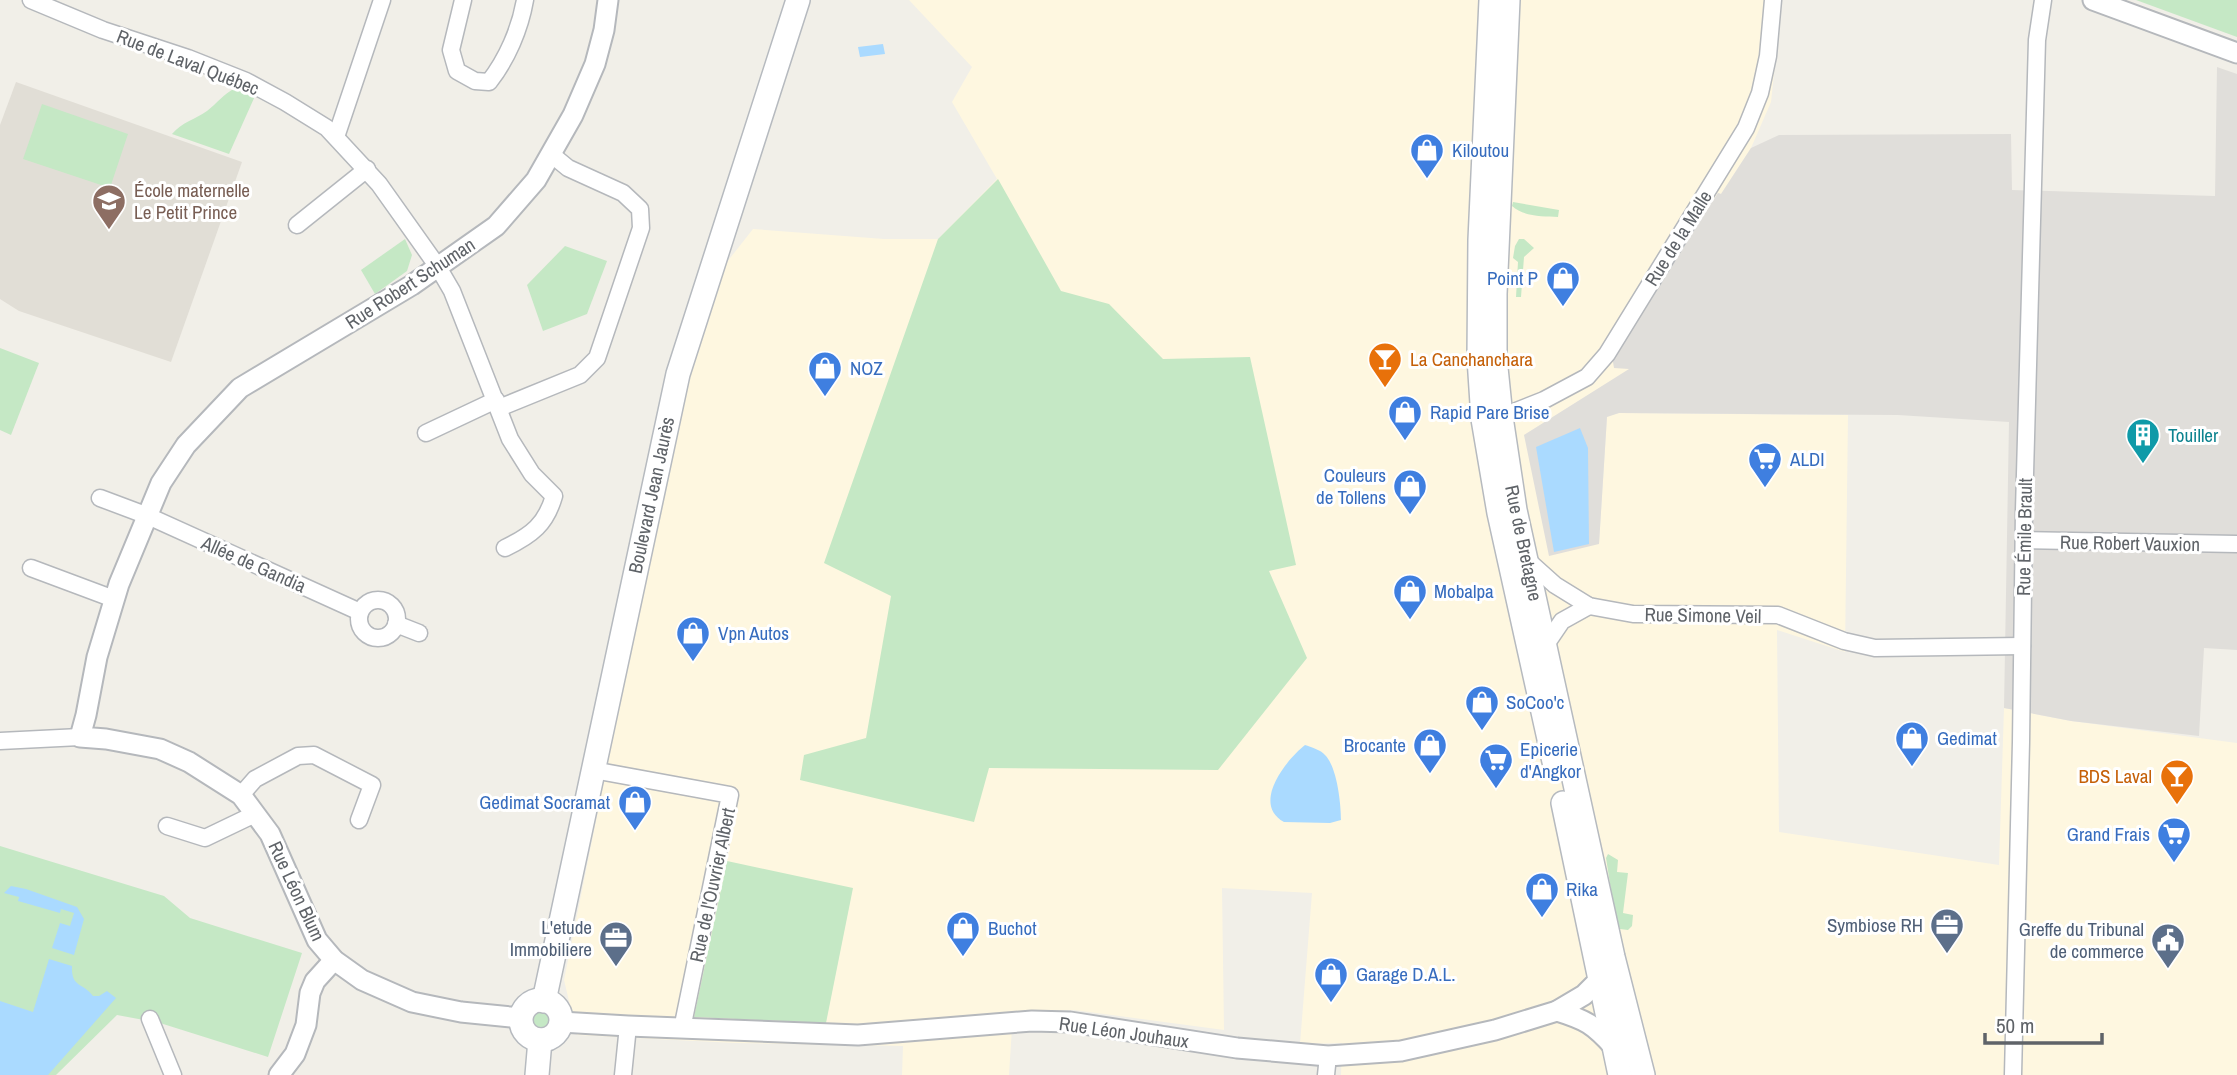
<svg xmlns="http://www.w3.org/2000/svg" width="2237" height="1075" viewBox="0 0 2237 1075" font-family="'Archivo Narrow',sans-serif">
<rect width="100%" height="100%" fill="#f1efe8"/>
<path fill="#fef7e0" d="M 909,0 L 1782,0 L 1771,102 L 1751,148 L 1721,194 L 1718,193 L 1612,356 L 1630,369 L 1524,435 L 1599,544 L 1607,416 L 1619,413 L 1848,415 L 1845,652 L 1777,630 L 1779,832 L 1999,865 L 2004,708 L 2071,721 L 2237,743 L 2237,1075 L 1341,1075 L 1342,1043 L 1300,1044 L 1312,893 L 1222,888 L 1224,1030 L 1074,1010 L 1013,1012 L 1009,1075 L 902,1075 L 903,1046 L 735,1043 L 577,1035 L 564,980 L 682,393 L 727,262 L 753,229 L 884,239 L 938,239 L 997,179 L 952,102 L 972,67 Z"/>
<path fill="#e0deda" d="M 2217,67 L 2237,74 L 2237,650 L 2204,648 L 2199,736 L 2071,721 L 2004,708 L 2009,422 L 1898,415 L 1619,413 L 1607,417 L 1599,544 L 1549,556 L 1524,435 L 1629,369 L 1614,368 L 1612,356 L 1718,193 L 1721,194 L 1751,148 L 1779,135 L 2011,134 L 2012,190 L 2215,196 Z"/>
<path fill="#e1ded6" d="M 16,82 L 242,162 L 171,362 L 19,311 L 0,299 L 0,125 Z"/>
<g fill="#c5e8c5">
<path d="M 2136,0 L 2237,0 L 2237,37 Z"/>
<path d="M 235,88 L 255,96 L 229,154 L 172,134 C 182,122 196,119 207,111 C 217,103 224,94 235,88 Z"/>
<path d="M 42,104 L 128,134 L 110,188 L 23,159 Z"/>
<path d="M 998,179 L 1061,291 L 1109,304 L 1163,359 L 1250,357 L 1296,565 L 1269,571 L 1307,658 L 1218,770 L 989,768 L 974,822 L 800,780 L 804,755 L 866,738 L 891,596 L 824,563 L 938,239 Z"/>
<path d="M 1513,202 L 1559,210 L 1558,217 C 1543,216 1524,217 1512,206 Z"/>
<path d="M 405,239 L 412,255 L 407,271 L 375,294 L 361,270 Z"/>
<path d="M 1519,239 L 1524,239 L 1534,248 L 1524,257 L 1521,297 L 1516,297 L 1518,262 L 1513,258 L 1515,246 Z"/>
<path d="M 565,246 L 607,261 L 587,314 L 543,331 L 527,285 Z"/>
<path d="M 0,348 L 39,363 L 11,435 L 0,430 Z"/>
<path d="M 0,846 L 164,896 L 190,918 L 302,953 L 268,1057 L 160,1023 L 117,1015 L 56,1075 L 0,1075 Z"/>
<path d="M 1608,854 L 1618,860 L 1617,872 L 1628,873 L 1623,913 L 1633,915 L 1632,926 L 1628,930 L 1620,929 L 1615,916 L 1606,858 Z"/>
<path d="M 727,861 L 853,888 L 826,1023 L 694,1017 Z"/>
<circle cx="540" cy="1020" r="9"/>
</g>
<g fill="#aadaff">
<path d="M 883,44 L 885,54 L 860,57 L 858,47 Z"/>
<path d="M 1580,428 L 1588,448 L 1589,544 L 1554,552 L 1536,447 Z"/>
<path d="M 1305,745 C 1311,747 1321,750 1325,755 C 1337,767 1341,803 1341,820 L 1330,823 L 1284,822 C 1251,804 1286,760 1305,745 Z"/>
<path d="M 11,886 L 26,889 L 77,907 L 84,919 L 74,955 L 52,948 L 60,923 L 70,926 L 74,913 L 61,909 L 60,913 L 18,901 L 19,897 L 4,893 Z"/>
<path d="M 49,959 L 72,966 C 71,988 83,982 93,996 L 99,996 L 107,991 L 116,998 L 48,1075 L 0,1075 L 0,1001 L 33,1012 Z"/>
</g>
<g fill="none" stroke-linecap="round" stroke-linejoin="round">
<g stroke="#b5b8bc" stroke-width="19">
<g id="minor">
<path d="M 31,0 L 103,30 L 188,58 L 246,81 L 285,102 L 327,128 L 379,184 L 438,267 L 452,291 L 510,439 L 532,474 L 554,496 C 546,524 532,535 505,548"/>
<path d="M 463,0 L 451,50 L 457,71 L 475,81 L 489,82 C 507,59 520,29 525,0"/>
<path d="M 336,137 L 382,0"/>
<path d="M 297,225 L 367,169"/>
<path d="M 499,408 L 580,375 L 597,358 L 641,228 L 640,209 L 623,193 L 568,168 L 551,154"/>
<path d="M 1501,417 L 1544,400 L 1587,377 L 1607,354 L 1746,128 L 1760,93 L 1768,56 L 1773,0"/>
<path d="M 426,433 L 496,400"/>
<path d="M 100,498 L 148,516 L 360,612"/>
<path d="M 2024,540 L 2237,544"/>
<path d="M 1526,559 L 1555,585 L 1589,606 L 1633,614 L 1778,615 L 1844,641 L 1875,648 L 2022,646"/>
<path d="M 31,568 L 114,599"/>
<circle cx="378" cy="619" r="19"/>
<path d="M 396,624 L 419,633"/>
<path d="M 1545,646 L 1562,621 L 1589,606"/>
<path d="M 0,741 L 80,737"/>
<path d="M 593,770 L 730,795 L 682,1029"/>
<path d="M 241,795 L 255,779 L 298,756 L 314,755 L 372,785 L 359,820"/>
<path d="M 167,826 L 205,838 L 255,814"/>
<path d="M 150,1019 L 173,1075"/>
<path d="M 623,1075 L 628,1026"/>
<path d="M 1326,1075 L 1328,1056"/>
<path d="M 2013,1075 L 2021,742 L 2024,510 L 2037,40 L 2043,0"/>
</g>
</g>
<g stroke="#b5b8bc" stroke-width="23">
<g id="tertiary">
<path d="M 2093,0 L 2237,53"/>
<path d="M 1557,1011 C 1586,1020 1593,1024 1614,1047"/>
<path d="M 521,1018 L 461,1012 L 412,1002 L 362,980 L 334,960 L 317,940 L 270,834 L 241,795 L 189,762 L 160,749 L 106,739 L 80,737 L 86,715 L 97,657 L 119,584 L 161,483 L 186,445 L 240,388 L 412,285 L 496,226 L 536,180 L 573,115 L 595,64 L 604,30 L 608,0"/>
<path d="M 561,1022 L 628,1026 L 858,1035 L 1032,1021 L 1070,1022 L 1237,1048 L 1328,1056 L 1401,1051 L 1495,1030 L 1557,1011 L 1584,995 L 1599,980"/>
<path d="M 279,1075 L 295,1054 L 306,1025 L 310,993 L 315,981 L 334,960"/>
</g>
</g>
<g stroke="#b6babf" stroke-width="26">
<g id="secondary">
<path d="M 1491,0 L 1480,240 L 1479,358 L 1483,419 L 1499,513 L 1555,766"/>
<path d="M 1508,0 L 1495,294 L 1495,358 L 1501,417 L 1515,510 L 1613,957 L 1643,1075"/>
<path d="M 1563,803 L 1620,1075"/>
<circle cx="541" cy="1020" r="20"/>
<path d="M 544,1001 L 678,374 L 798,0"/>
<path d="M 537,1075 L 540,1040"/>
</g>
</g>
<use href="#minor" stroke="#fff" stroke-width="16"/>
<use href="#tertiary" stroke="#fff" stroke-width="19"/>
<use href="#secondary" stroke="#fff" stroke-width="23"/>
</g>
<defs>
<g id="shop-pin" transform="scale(1.75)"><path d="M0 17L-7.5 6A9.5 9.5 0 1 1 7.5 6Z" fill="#3f7fe0" stroke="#fff"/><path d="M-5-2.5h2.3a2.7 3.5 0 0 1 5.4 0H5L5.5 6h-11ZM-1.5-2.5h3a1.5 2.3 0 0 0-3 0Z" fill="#fff"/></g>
<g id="school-pin" transform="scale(1.75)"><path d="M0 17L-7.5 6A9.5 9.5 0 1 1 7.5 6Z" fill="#8d6e63" stroke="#fff"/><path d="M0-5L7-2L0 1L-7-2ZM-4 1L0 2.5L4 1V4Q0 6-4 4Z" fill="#fff"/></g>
<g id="bar-pin" transform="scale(1.75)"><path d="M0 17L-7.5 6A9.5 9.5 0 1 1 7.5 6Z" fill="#e8710a" stroke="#fff"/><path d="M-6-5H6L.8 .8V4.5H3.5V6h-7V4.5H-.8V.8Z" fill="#fff"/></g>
<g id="building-pin" transform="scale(1.75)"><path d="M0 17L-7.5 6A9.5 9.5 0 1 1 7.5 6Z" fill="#0f9aa8" stroke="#fff"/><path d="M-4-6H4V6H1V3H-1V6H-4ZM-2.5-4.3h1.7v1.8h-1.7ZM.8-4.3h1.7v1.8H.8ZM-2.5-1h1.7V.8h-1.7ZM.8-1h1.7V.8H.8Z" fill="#fff"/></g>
<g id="supermarket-pin" transform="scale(1.75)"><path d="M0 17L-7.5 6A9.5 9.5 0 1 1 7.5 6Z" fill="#3f7fe0" stroke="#fff"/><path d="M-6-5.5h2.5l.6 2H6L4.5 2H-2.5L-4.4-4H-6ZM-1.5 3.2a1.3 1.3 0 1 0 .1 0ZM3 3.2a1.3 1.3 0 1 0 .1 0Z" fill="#fff"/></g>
<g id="office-pin" transform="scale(1.75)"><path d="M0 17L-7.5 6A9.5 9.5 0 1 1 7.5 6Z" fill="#5c6f8a" stroke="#fff"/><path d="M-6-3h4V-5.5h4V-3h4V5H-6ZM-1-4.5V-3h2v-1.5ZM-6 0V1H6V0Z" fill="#fff"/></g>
<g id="civic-pin" transform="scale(1.75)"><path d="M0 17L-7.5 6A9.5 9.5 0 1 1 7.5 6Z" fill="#5c6f8a" stroke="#fff"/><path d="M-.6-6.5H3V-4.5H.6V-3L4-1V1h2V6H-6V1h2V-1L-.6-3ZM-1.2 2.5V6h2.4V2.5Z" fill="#fff"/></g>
</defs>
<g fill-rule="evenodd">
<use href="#shop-pin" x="1427" y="150"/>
<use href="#school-pin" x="109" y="201"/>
<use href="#shop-pin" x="1563" y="278"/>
<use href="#bar-pin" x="1385" y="359"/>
<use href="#shop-pin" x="825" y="368"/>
<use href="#shop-pin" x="1405" y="412"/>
<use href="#building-pin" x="2143" y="435"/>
<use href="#supermarket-pin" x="1765" y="459"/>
<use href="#shop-pin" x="1410" y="486"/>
<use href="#shop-pin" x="1410" y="591"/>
<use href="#shop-pin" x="693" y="633"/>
<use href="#shop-pin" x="1482" y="702"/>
<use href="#shop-pin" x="1912" y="738"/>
<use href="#shop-pin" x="1430" y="745"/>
<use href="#supermarket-pin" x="1496" y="760"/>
<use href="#bar-pin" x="2177" y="776"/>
<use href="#shop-pin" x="635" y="802"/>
<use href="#supermarket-pin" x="2174" y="834"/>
<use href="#shop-pin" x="1542" y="889"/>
<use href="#office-pin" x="1947" y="925"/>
<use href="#shop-pin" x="963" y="928"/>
<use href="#office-pin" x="616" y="938"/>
<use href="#civic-pin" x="2168" y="940"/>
<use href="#shop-pin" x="1331" y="974"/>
</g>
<g text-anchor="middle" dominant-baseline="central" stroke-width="6" stroke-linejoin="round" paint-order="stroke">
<g font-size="19" fill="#5f6368" stroke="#fff">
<text transform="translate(188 62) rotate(21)">Rue de Laval Québec</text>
<text transform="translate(1678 238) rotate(-58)">Rue de la Malle</text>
<text transform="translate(410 283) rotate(-33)">Rue Robert Schuman</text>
<text transform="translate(651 495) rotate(-78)">Boulevard Jean Jaurès</text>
<text transform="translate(2024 537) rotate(-89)">Rue Émile Brault</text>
<text transform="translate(1524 543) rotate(78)">Rue de Bretagne</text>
<text transform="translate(2130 543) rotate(1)">Rue Robert Vauxion</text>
<text transform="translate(254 564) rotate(24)">Allée de Gandia</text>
<text transform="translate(1703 615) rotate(1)">Rue Simone Veil</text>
<text transform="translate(712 885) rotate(-78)">Rue de l'Ouvrier Albert</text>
<text transform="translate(297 891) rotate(65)">Rue Léon Blum</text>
<text transform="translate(1124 1032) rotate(8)">Rue Léon Jouhaux</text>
</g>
<g font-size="19" fill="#366cbe" stroke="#fff" text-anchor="start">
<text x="1452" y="150">Kiloutou</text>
<text x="1538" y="278" text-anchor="end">Point P</text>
<text x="850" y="368">NOZ</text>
<text x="1430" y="412">Rapid Pare Brise</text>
<text x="1790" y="459">ALDI</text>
<text x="1386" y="475" text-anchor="end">Couleurs<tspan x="1386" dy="22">de Tollens</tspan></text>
<text x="1434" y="591">Mobalpa</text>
<text x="718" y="633">Vpn Autos</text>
<text x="1506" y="702">SoCoo'c</text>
<text x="1937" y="738">Gedimat</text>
<text x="1406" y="745" text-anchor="end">Brocante</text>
<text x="1520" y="749">Epicerie<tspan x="1520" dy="22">d'Angkor</tspan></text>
<text x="610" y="802" text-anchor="end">Gedimat Socramat</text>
<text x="2150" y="834" text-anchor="end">Grand Frais</text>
<text x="1566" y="889">Rika</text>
<text x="988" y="928">Buchot</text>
<text x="1356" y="974">Garage D.A.L.</text>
</g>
<g font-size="19" fill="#785e54" stroke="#fff" text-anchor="start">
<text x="134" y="190">École maternelle<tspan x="134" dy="22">Le Petit Prince</tspan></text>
</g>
<g font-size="19" fill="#c56008" stroke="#fff" text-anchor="start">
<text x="1410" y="359">La Canchanchara</text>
<text x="2152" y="776" text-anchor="end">BDS Laval</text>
</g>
<g font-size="19" fill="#0d838f" stroke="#fff" text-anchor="start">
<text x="2168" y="435">Touiller</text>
</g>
<g font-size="19" fill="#4e5e75" stroke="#fff" text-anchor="end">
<text x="1923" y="925">Symbiose RH</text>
<text x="592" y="927">L'etude<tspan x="592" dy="22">Immobiliere</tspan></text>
<text x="2144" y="929">Greffe du Tribunal<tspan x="2144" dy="22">de commerce</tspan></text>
</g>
</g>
<path d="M1985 1033v10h117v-10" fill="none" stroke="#5f6368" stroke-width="3.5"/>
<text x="1996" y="1033" font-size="21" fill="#5f6368" stroke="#ffffff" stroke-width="5" paint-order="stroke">50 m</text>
</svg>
